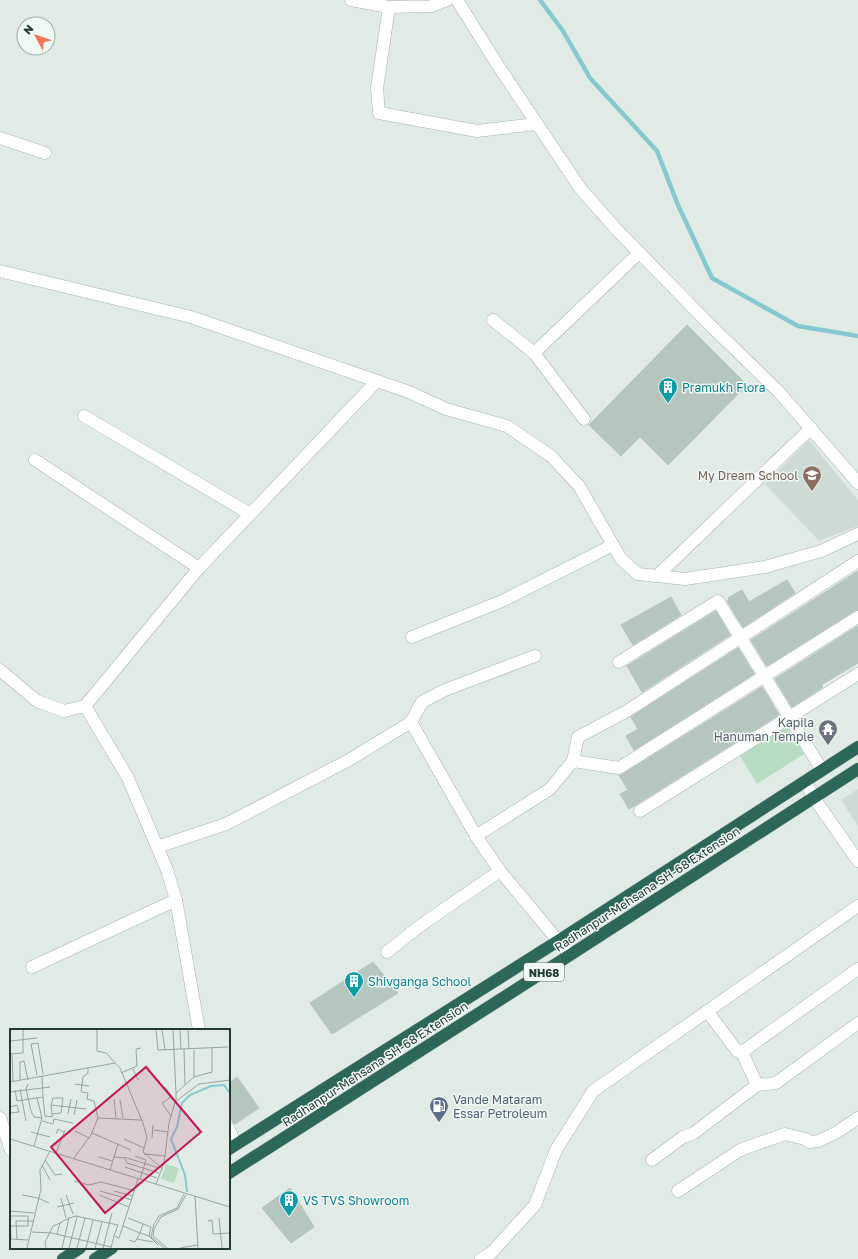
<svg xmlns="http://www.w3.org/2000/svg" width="858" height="1259" viewBox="0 0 858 1259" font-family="'Golos Text',sans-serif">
<rect width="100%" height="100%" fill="#e0ebe6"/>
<g fill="#cedbd4">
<path d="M 809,440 L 858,500 L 858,526 L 819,541 L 765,484 Z"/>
<path d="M 858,789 L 858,826 L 841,800 Z"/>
</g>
<path fill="#b8dcc1" d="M 786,725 L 804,754 L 757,784 L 739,754 Z"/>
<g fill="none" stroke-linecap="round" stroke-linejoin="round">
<path stroke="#87c8d0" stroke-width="4.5" d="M 540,0 L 563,31 L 590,78 L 657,151 L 678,205 L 712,278 L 798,326 L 858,336"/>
</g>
<g fill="#b5c6be" stroke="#b2c4bc">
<path d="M 687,325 L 747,385 L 668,465 L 640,437 L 621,456 L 589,425 Z"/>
<path d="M 858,571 L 858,610 L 854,611 L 767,666 L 751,640 Z"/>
<path d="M 787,580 L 795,593 L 743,627 L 727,601 L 729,599 L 728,598 L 742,590 L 749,602 Z"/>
<path d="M 671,597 L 681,615 L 633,645 L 621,625 Z"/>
<path d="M 716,611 L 730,635 L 642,692 L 627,666 Z"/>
<path d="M 858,626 L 858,663 L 821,685 L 823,687 L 792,707 L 775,679 Z"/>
<path d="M 738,648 L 754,674 L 634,750 L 626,736 L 638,729 L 631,717 Z"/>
<path d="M 762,687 L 779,715 L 629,809 L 620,794 L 628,790 L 619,775 L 623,774 Z"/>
<path d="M 373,962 L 398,993 L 332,1034 L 310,1003 Z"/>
<path d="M 237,1077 L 259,1108 L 235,1124 L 233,1123 L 229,1109 L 229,1083 Z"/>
<path d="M 290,1188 L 314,1227 L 291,1243 L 262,1208 Z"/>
</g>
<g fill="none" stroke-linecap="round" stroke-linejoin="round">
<g stroke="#a3b3ad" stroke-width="13">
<g id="minor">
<path d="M 351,0 L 389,7 L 432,6 L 447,0"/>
<path d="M 457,0 L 497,64 L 580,188 L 617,230 L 710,325 L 779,392 L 858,483"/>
<path d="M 389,7 L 377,88 L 379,113 L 477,131 L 536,124"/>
<path d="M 0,138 L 45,153"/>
<path d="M 0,271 L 191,317 L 409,392 L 446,409 L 507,426 L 551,456 L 579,486 L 621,559 L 638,574 L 685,579 L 765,567 L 821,551 L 858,534"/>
<path d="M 493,320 L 534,353 L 584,419"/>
<path d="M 534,353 L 639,253"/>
<path d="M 84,416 L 250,514"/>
<path d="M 35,460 L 199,568"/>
<path d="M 657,576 L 811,428"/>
<path d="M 412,637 L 502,601 L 613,545"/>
<path d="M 619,662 L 718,601 L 822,770"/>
<path d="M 0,670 L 37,701 L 64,711 L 85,706 L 128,778 L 167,870 L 176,900 L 199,1030"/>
<path d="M 85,706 L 199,568 L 377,381"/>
<path d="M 411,722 L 476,836 L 500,871 L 570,955"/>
<path d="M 573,761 L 619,768 L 858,617"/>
<path d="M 805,781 L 814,798 L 858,861"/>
<path d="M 640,811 L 858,674"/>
<path d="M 476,836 L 550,789 L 573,761 L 578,737 L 627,711 L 858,561"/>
<path d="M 157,847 L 226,824 L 349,760 L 411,722 L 422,702 L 445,690 L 535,656"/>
<path d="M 387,952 L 421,925 L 500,871"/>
<path d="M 32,967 L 176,900"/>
<path d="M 707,1011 L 737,1051 L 742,1052 L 757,1085"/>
<path d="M 742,1052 L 858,969"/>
<path d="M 0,1118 L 11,1150"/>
<path d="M 229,1129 L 235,1145"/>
<path d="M 652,1160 L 683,1137 L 694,1133 L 757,1085 L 776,1083 L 858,1023"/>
<path d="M 678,1191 L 740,1150 L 785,1134 L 805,1139 L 810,1142 L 819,1141 L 837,1132 L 858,1118"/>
<path d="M 481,1259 L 491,1253 L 535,1205 L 556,1150 L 593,1091 L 858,906"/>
</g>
</g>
<g stroke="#c1c8c6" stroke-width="13">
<g id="highway">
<path d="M 229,1149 L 558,941 L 858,747"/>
<path d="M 229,1173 L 570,955 L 858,769"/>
<path d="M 63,1259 L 80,1248"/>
<path d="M 95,1259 L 112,1248"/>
</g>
</g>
<use href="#minor" stroke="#fff" stroke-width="12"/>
<use href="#highway" stroke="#2d6759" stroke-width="12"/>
</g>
<defs>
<g id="building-pin" transform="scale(1)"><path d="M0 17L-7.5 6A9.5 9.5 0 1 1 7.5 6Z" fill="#0f9aa8" stroke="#f0f7f4"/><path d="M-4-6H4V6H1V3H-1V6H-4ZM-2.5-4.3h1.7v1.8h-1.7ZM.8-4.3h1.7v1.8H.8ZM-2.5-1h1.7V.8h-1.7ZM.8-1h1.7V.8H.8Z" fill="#fff"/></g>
<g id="school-pin" transform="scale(1)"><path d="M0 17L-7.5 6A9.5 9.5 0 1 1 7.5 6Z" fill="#8d6e63" stroke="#f0f7f4"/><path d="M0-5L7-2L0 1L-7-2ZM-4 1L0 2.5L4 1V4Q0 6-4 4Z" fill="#fff"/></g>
<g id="temple-pin" transform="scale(1)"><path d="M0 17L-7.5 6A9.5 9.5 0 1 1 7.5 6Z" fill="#6b7280" stroke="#f0f7f4"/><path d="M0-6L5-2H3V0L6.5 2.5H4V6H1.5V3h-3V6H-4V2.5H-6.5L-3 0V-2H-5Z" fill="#fff"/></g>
<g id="fuel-pin" transform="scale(1)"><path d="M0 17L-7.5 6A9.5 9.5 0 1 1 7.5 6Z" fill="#5c6f8a" stroke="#f0f7f4"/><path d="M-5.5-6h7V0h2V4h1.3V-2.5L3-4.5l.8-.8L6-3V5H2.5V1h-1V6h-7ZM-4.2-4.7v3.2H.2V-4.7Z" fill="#fff"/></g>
</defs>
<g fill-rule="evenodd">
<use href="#building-pin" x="668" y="387"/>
<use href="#school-pin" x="812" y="475"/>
<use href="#temple-pin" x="828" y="729"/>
<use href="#building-pin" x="354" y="981"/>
<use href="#fuel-pin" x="439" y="1106"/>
<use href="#building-pin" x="289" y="1200"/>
</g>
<g text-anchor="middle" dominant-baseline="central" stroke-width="3" stroke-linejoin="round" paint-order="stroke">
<rect fill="#f0f7f4" stroke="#5f736d" stroke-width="1" x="524" y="963" width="40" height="18" rx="3"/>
<g font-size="11" font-weight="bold" fill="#213b33">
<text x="544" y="972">NH68</text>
</g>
<g font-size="12" fill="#0d838f" stroke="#f0f7f4" text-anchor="start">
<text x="682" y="387">Pramukh Flora</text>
<text x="368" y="981">Shivganga School</text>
<text x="303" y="1200">VS TVS Showroom</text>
</g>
<g font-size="12" fill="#785e54" stroke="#f0f7f4" text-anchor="end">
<text x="798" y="475">My Dream School</text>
</g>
<g font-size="12" fill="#5b616d" stroke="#f0f7f4" text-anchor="end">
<text x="814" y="722">Kapila<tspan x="814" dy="14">Hanuman Temple</tspan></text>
</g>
<g font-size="12" fill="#213b33" stroke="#f0f7f4">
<text transform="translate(647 889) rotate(-33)">Radhanpur-Mehsana SH-68 Extension</text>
<text transform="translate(375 1064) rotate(-33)">Radhanpur-Mehsana SH-68 Extension</text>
</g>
<g font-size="12" fill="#4e5e75" stroke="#f0f7f4" text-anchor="start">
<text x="453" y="1099">Vande Mataram<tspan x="453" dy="14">Essar Petroleum</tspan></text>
</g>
</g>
<g transform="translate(10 1029)">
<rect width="220" height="220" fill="#e0ebe6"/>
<path d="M 156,135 L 169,139 L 164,154 L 151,150 Z" fill="#b8dcc1"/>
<path fill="none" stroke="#87c8d0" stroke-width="2" d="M 177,163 L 175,146 L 161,110 L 167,98 L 172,74 L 180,66 L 201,57 L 214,56 L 220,64"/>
<path fill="none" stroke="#94a59e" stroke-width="1" d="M 87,1 L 87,22 L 96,24 L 110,39 L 133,94 L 137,109 L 133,123 L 153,140M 146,1 L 148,21 L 218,18M 152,1 L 155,20M 163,1 L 166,64M 170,1 L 171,20M 178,1 L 179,20M 0,12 L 27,9M 174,20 L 175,55M 0,25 L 13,24 L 13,1M 2,25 L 3,52M 123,40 L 128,51M 111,44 L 127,37 L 126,20 L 131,19M 27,46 L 21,15 L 28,14 L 33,45M 184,48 L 202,43 L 202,19M 10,51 L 10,33 L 14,32 L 18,51M 0,53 L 105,34M 18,55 L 16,60 L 21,82 L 24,88 L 32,89 L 24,117M 65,55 L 79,57M 155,58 L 166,73M 10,60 L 16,92M 5,61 L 7,72 L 33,68 L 32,47M 0,63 L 40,58M 33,68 L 35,87M 161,68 L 152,74 L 161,87M 27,69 L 32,89M 104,70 L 106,89M 110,71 L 113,89M 166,71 L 166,64 L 184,48 L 184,21M 41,76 L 76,80M 0,78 L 7,76 L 9,83 L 0,84M 58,85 L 61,70M 64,86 L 67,71M 35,87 L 42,88 L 42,85 L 41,76 L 43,69 L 53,69 L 51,84 L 42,85M 88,89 L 131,91M 32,92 L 43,95 L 44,90 L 63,94M 144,101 L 158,103M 65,102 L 79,109M 21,103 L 40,108M 82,104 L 121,121M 46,105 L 48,100 L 54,103M 142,109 L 143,96M 0,110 L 220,178M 114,110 L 134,119M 46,124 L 55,101M 134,125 L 155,127M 125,127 L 136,131 L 130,150M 89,128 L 102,132M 103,128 L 117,129 L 149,139M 64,129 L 81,106 L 88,89 L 84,72 L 77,70 L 78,64 L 71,63 L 73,48 L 78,44 L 78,38M 115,130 L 117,134 L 149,144M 35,131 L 45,146 L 52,145M 32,136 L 40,151M 115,138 L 147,149M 100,141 L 108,115M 64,152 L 79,156 L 91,153 L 125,162M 146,155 L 154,134 L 159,94 L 165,73 L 189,55 L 220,51M 90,162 L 122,171M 104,162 L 123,167M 12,166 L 28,169 L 39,174M 56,166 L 63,185M 89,166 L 119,178M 185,167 L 188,219M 51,169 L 56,189M 47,178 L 64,174M 0,187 L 18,187 L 18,197M 118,189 L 141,198 L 139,207 L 148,216M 209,189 L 212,219M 198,192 L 202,191 L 203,205 L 220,204M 133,195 L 130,204 L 139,207M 0,197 L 18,197M 113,197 L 130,204 L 125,213 L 119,211M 22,203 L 42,204 L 101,218M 47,205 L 50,194 L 59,189M 1,210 L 0,182 L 24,184M 1,210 L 18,211M 7,210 L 6,192 L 23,192M 127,210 L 143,213M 17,219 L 31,160 L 30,141 L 40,122M 36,219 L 35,213 L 43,197 L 50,194M 52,219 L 59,189 L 66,187 L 108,196 L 104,207M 59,219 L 67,188M 67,219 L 75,189M 76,219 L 83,191M 85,219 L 92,193M 93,219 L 102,184M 101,219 L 104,207 L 109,209 L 128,150M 154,219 L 141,208 L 144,195 L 149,187 L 167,179 L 174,165M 157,219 L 143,207 L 144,200 L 151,188 L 168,180 L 176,166M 170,219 L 187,216"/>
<path fill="#c2185b" fill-opacity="0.15" stroke="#c2185b" stroke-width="2" d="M 136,38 L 191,103 L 95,184 L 41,118 Z"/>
<rect width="220" height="220" fill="none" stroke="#213b33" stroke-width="2"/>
</g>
<g transform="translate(36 36) rotate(310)"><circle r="19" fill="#f0f7f4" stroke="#9daca7"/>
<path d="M0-3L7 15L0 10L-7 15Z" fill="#f27757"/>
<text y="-6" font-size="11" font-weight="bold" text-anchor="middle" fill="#213b33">N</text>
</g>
</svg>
